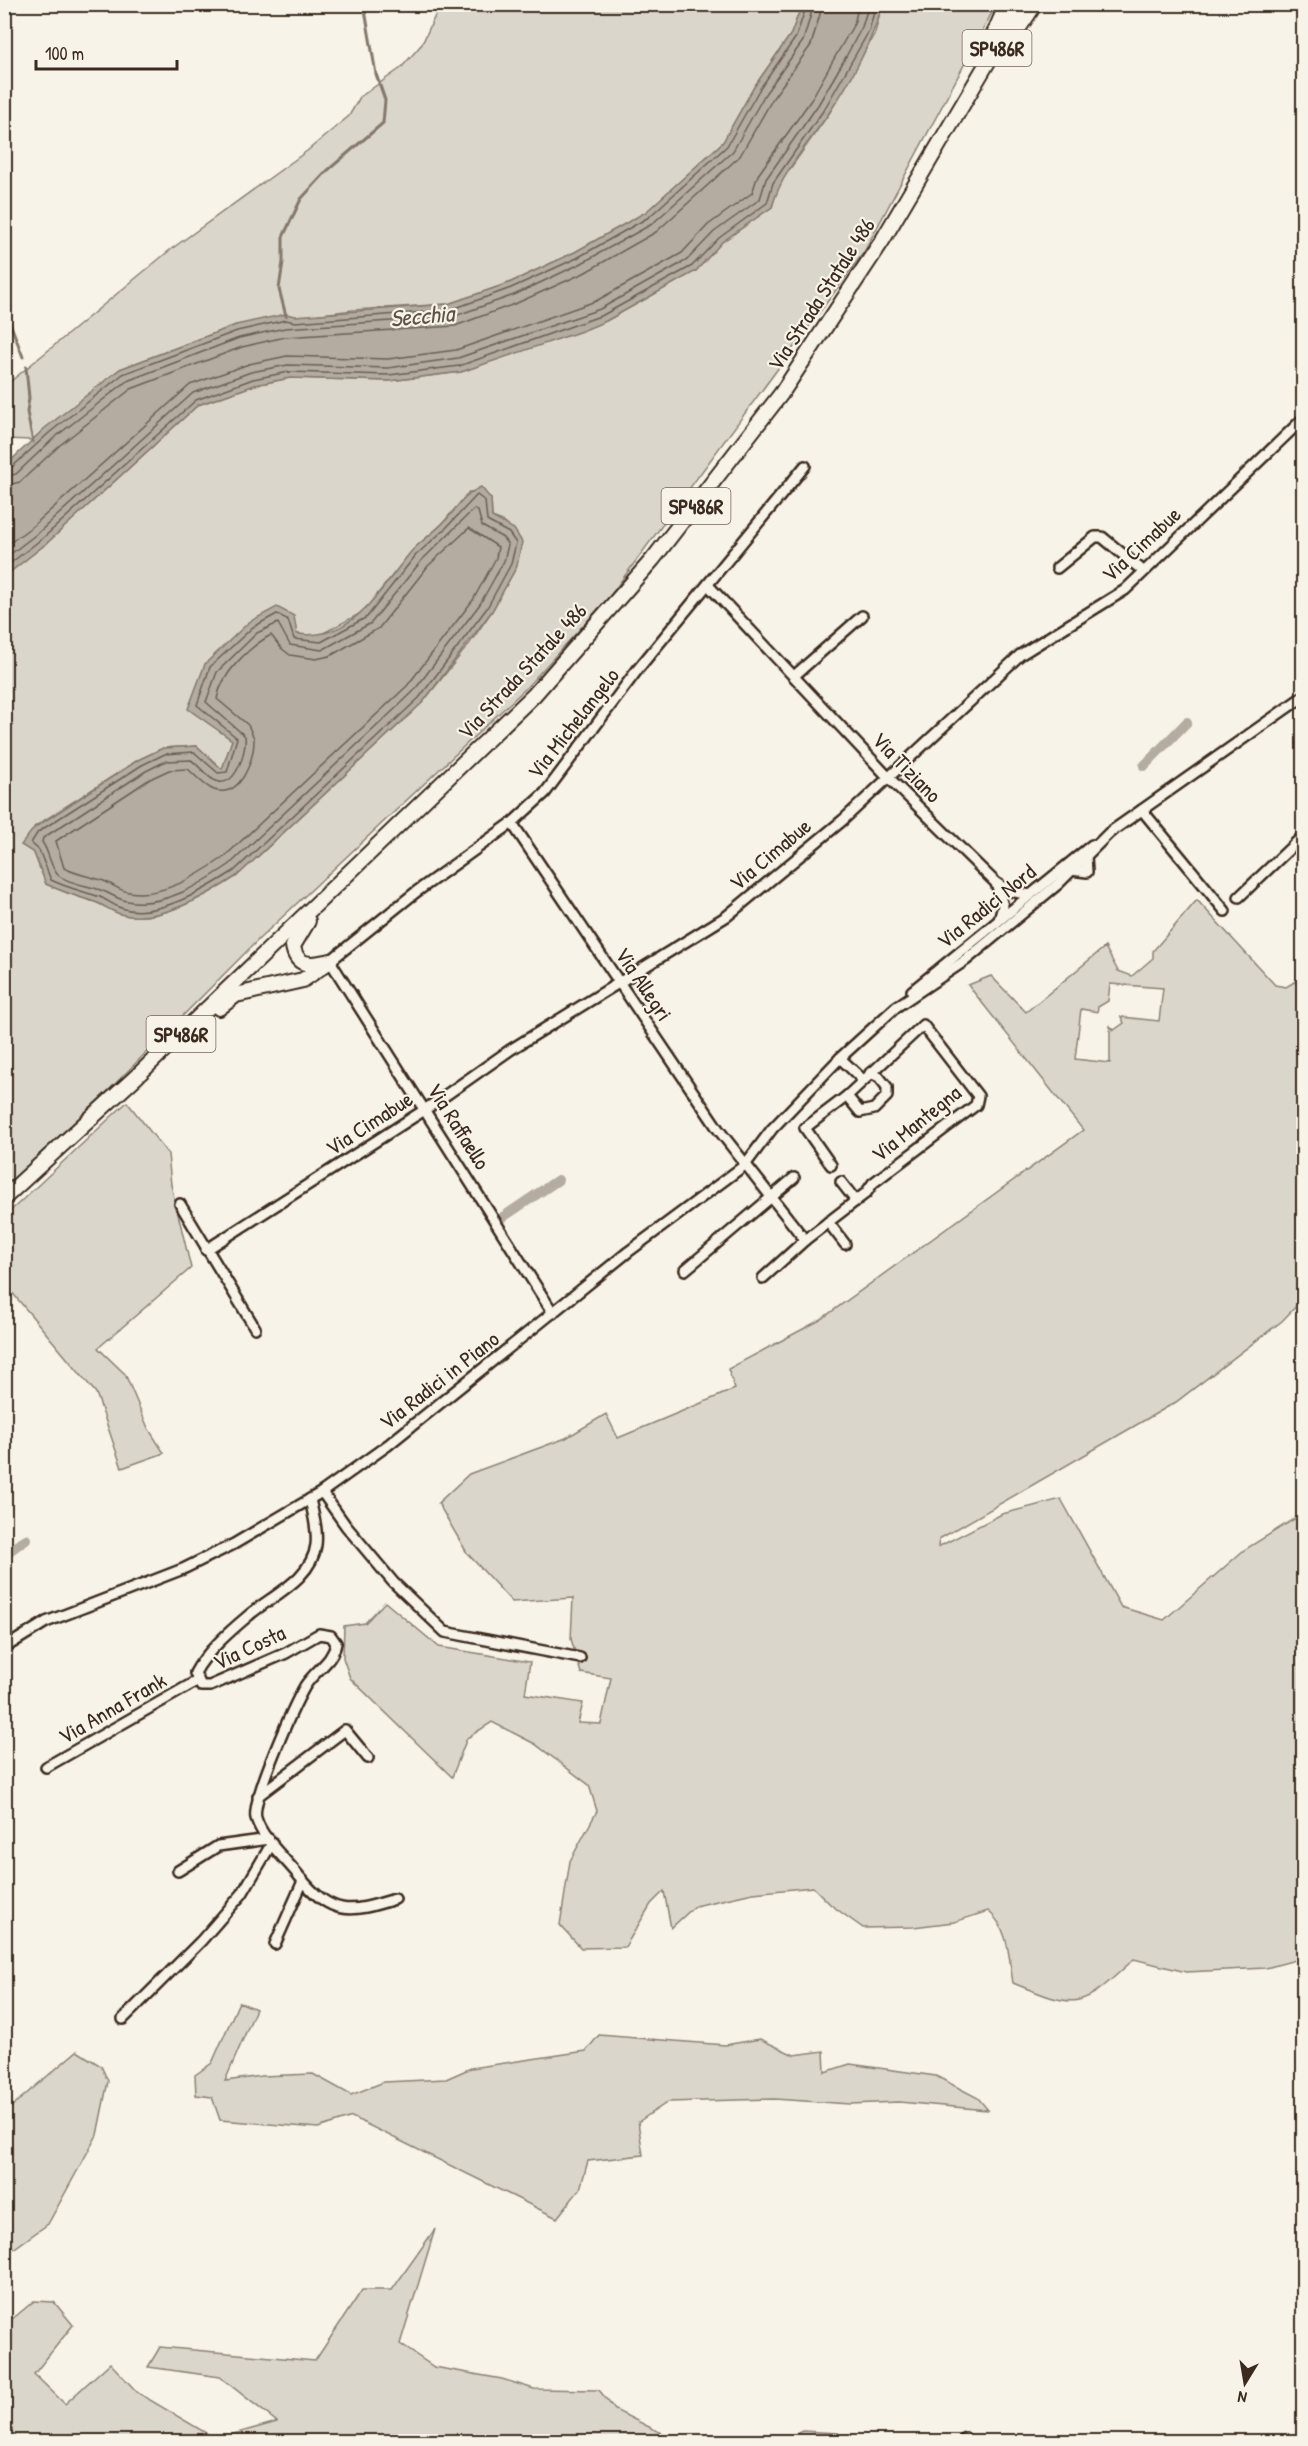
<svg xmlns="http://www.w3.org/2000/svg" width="1308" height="2446" viewBox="0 0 1308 2446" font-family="'Patrick Hand',sans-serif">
<rect width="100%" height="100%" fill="#f7f3e8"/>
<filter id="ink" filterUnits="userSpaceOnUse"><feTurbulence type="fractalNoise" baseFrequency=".0167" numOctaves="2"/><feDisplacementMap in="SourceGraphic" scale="12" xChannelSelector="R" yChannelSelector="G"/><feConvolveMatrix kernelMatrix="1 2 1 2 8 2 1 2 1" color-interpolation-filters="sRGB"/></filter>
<g filter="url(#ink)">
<g fill="#dbd6cb" stroke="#8b8074" stroke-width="1.5" fill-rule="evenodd">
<path d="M 440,5 L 802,5 L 791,34 L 754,87 L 723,142 L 646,212 L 575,252 L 509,283 L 448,304 L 353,310 L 236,325 L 120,369 L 32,440 L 5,439 L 5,386 L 170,250 L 307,151 L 349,116 L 360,97 L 401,68 L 422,44 Z"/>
<path d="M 882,5 L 996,5 L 864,252 L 610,596 L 525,689 L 259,939 L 110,1089 L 5,1186 L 5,576 L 47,543 L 198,405 L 255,385 L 290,378 L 389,381 L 461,372 L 606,321 L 696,271 L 722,242 L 772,207 L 778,186 L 830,112 L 875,33 ZM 469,492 L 491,499 L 492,517 L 503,521 L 517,566 L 492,611 L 470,643 L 423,702 L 237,876 C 208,895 157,925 120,914 C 111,911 104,905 95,902 C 78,897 63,892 46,884 L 34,853 L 34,827 L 138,760 L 163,748 L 197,746 L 222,770 L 232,740 L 189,709 L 297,634 L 318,636 L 363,612 L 412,551 L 442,524 Z"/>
<path d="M 1197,900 L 1275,985 L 1286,987 L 1303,977 L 1303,1299 L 1282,1321 L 1176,1402 L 939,1539 L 938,1547 L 1002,1514 L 1061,1499 L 1121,1607 L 1164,1620 L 1244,1550 L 1299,1516 L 1298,1504 L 1303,1501 L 1303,1958 L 1266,1968 L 1186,1972 L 1134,1959 C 1081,2008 1081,2011 1013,1983 C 1009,1959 1009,1927 988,1911 L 954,1922 L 913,1927 L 863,1928 L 831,1905 L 813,1887 L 753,1893 L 695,1906 L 671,1928 L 664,1891 L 651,1904 L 625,1947 L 581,1948 L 560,1925 L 570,1861 L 597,1811 L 589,1785 L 535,1744 L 492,1722 L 467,1738 L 452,1777 L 350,1678 L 343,1658 L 344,1626 L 365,1623 L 385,1602 L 439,1647 L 530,1662 L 525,1694 L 583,1703 L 578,1723 L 601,1724 L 611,1678 L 581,1673 L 571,1639 L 573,1598 L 512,1602 L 467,1553 L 438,1503 L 469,1474 L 566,1438 L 606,1414 L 618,1438 L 735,1389 L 728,1369 L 820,1320 L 1083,1130 L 968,985 L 991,976 L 1026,1012 L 1105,947 L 1118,971 L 1132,976 L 1153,958 L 1153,951 ZM 1110,984 L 1163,988 L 1159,1021 L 1121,1017 L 1124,1023 L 1114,1030 L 1110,1026 L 1110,1063 L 1075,1059 L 1081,1009 L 1097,1012 L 1098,1007 L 1108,1001 Z"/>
<path d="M 127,1102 L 168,1154 L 171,1185 L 191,1268 L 98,1348 L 125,1374 L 148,1428 L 164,1453 L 122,1468 L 96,1393 L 5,1284 L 4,1217 Z"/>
<path d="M 239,2002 L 256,2009 L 225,2081 L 262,2076 L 313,2074 L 351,2095 L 384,2082 L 446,2079 L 471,2068 L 586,2051 L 599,2035 L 725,2045 L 760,2039 L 794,2055 L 824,2051 L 825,2072 L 850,2064 L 936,2076 L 978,2098 L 988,2110 L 899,2102 L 850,2104 L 774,2099 L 668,2102 L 638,2122 L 643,2155 L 588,2161 L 580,2189 L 557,2218 L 352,2117 L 318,2128 L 220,2120 L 212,2097 L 196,2095 L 195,2075 L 212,2063 Z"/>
<path d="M 77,2051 L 101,2066 L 108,2081 L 97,2135 L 48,2224 L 5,2255 L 5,2112 Z"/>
<path d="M 435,2229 L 400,2344 L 434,2367 L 502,2379 L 534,2389 L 599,2390 L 615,2410 L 677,2441 L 5,2441 L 5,2325 L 34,2301 L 54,2302 L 73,2325 L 34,2374 L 65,2404 L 110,2363 L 138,2393 L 216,2439 L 277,2422 L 220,2377 L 148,2367 L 160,2347 L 315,2361 L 362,2290 L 392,2290 Z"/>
<path d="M 802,2431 L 838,2433 L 836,2441 L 781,2441 Z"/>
</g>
<g fill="#b4aca0" stroke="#84786c" stroke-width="1.5">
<path d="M 802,4 L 882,6 C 871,44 851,81 829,113 C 808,144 782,171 772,207 L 722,242 L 696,271 L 606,321 L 582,331 L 461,372 L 389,381 L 290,378 L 255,385 L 198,405 L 47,543 L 5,576 L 5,466 L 45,428 L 120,369 L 236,325 L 286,314 L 295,316 L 448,304 L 509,283 L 575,252 L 646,212 L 723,142 L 754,87 L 791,34 Z"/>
<path d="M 481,487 L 491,499 L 492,517 L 514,529 L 522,542 L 517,566 L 492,611 L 423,702 L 237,876 C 208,895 157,925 120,914 C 111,911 103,905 95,902 C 78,897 63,892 46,884 L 34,853 L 21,845 L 34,828 L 138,760 L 163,748 L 197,746 L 222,769 L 232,740 L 188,709 L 205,664 L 249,622 L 277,607 L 294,616 L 297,634 C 353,642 380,589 410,553 C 420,541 434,533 445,521 C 456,509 465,494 481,487 Z"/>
</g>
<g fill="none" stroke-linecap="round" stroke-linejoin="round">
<g stroke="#6b5e52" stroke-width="1.5">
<path d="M 4,470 L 11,468 L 49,433 L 123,374 L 237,331 L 286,320 L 295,322 L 450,310 L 511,288 L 577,258 L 649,217 L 727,146 L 759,90 L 796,37 L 807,4"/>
<path d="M 4,477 L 16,474 L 54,438 L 127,381 L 239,338 L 285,328 L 452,317 L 514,295 L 580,264 L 652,224 L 733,151 L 765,94 L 803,41 L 814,4"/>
<path d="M 4,486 L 20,482 L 60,445 L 131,389 L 242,347 L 285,337 L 455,326 L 517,303 L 584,273 L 656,232 L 740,156 L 773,98 L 811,45 L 823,4"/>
<path d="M 477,495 L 485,501 L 487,521 L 509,533 L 516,543 L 511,564 L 487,608 L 419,698 L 234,871 C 206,889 155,920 121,908 C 113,905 107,900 100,897 C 83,891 67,888 51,880 L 39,850 L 31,843 L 38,832 L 142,765 L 165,754 L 194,752 L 218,773 L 227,772 L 237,738 L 197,705 L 210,667 L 253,627 L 277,614 L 288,620 L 294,639 L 321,642 L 367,617 L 416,555 L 446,528 Z"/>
<path d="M 474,509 L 478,511 L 482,526 L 503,538 L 508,545 L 504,561 L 480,604 L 413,692 L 229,865 C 201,884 163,908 127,901 C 116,899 107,891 97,889 C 85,885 67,883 58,875 C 50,867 49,851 42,842 L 43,838 L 146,771 L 166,761 L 191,760 C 199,765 206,777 216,781 C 236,789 247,750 245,736 L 206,702 L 217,672 L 257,633 L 278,623 L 290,645 L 322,650 L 371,623 L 422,560 Z"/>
<path d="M 469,528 L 498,547 L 496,558 L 473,600 L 407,686 L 223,858 C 198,875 162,898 129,892 C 120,891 112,884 104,881 C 90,876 77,875 64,868 L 56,841 L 150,779 L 169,770 L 188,769 C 196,776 204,786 214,790 C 241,799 255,758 254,738 L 248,725 L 217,699 C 221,674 249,647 271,635 L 281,648 L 290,655 L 316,659 L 330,656 L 379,628 L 428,566 Z"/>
<path d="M 4,547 L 33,526 L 190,385 L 249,364 L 287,356 L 388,359 L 456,350 L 596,301 L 682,253 L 708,225 L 752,193 L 758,175 L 811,100 L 835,57 L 854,24 L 859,4"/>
<path d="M 4,559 L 38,533 L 193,393 L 251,372 L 288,365 L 388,368 L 458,358 L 600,309 L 687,260 L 714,232 L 760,199 L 766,179 L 818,105 L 843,62 L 862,27 L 869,4"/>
<path d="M 4,568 L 43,538 L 196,400 L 253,379 L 289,372 L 389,375 L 459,366 L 603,315 L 692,266 L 719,238 L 767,203 L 773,183 L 825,108 L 869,31 L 876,4"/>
</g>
<g stroke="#84786c" stroke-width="3">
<path d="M 4,307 L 23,357"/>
<path d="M 286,316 L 279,289 L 283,262 L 283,237 L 301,199 L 327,171 L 383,123 L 385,100 L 376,74 L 364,4"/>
<path d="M 26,367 L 29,398 L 27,412 L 33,442"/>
</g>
<g stroke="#b4aca0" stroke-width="10">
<path d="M 1144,766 L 1187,722"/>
<path d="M 503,1217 L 558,1180"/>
<path d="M 4,1555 L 26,1539"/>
</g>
<g stroke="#3b2a1e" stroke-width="14">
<g id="street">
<path d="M 1057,568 L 1095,537 L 1102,537 L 1143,571"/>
<path d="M 708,585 L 889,778 L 996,883 L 1010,891 L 1030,895"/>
<path d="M 794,676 L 862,616"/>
<path d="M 1142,810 L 1225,911"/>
<path d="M 512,823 L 718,1129 L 805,1240"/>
<path d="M 1071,870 L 1087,872 L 1086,856"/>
<path d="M 996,883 L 1003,906 L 999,920"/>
<path d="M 1239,897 L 1304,835"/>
<path d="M 912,991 L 1092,845"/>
<path d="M 840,1058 L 863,1080"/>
<path d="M 847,1096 L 860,1112 L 874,1109 L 887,1096 L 887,1087 L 879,1077 L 870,1073"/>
<path d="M 841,1182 L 856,1201"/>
<path d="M 180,1204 L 255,1328"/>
<path d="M 828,1222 L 845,1244"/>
<path d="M 206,1250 L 426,1109 L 510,1050 L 727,916 L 843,820 L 1020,655 L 1125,590 L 1304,418"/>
<path d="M 685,1270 L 794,1178"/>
<path d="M 763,1278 L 805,1240 L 866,1193 L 873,1183 L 976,1105 L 978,1096 L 923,1025 L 847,1096 L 805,1128 L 831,1165"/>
<path d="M 553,1313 L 330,961 L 416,892 L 512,823 L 545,793 L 638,669 L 805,466"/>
<path d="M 322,1492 L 346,1526 L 393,1582 L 445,1632 L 580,1658"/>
<path d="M 310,1499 C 313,1514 318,1530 316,1545 C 312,1579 271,1596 248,1616 C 229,1632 206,1652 195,1673 L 201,1686 L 210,1686 L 286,1653 L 319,1634 L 331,1636 L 336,1643 C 333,1662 315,1670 305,1686 C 294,1705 251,1800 256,1818 C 262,1839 286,1859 299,1876 C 332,1917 350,1913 395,1899"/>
<path d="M 4,1648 L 46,1622 L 183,1569 L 234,1544 L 322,1492 L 388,1445 L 628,1252 L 745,1165 L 772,1129 L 840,1058 L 896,1007 L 966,960 L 1058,884 L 1109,833 L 1304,696"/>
<path d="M 46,1767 L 197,1681"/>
<path d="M 258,1796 L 345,1730 L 368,1758"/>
<path d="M 178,1871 L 218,1846 L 269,1839"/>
<path d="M 275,1944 L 303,1881"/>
<path d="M 123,2019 L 201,1941 L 242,1894 L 272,1843"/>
<path d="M 962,2442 L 965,2438"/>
</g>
</g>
<g stroke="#3b2a1e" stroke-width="18">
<g id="primary">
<path d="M 1008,44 L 1035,4"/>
<path d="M 986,52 L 1007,4"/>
<path d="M 308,921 L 293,946 C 296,965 308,966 325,962"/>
<path d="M 219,1008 L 236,995 L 303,980 L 330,961"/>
<path d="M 4,1198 L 137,1076 L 534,695 L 653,559 L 781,394 L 882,241 L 1022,4"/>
</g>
</g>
<use href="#street" stroke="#f7f3e8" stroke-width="9"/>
<use href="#primary" stroke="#f7f3e8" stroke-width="14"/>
</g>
</g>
<g text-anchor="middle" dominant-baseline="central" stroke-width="4.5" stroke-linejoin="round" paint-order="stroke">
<g fill="#f7f3e8" stroke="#73665b" stroke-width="1.5">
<rect x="962.5" y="30" width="69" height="36" rx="4.5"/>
<rect x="661.5" y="488" width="69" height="36" rx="4.5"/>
<rect x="146.5" y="1016" width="69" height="36" rx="4.5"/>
</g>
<g font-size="21" font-weight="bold" fill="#3b2a1e">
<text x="997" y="48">SP486R</text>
<text x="696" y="506">SP486R</text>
<text x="181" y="1034">SP486R</text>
</g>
<g font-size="22" fill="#3b2a1e" stroke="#f7f3e8">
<text transform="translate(821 294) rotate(-57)">Via Strada Statale 486</text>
<text transform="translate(1141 544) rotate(-43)">Via Cimabue</text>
<text transform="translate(522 671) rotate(-47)">Via Strada Statale 486</text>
<text transform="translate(573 723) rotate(-52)">Via Michelangelo</text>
<text transform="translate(907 767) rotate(46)">Via Tiziano</text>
<text transform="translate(770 854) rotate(-40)">Via Cimabue</text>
<text transform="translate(986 906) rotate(-39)">Via Radici Nord</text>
<text transform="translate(644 984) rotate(56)">Via Allegri</text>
<text transform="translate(369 1123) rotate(-33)">Via Cimabue</text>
<text transform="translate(916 1123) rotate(-39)">Via Mantegna</text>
<text transform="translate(459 1126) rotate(58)">Via Raffaello</text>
<text transform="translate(439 1380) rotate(-38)">Via Radici in Piano</text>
<text transform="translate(249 1647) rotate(-25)">Via Costa</text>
<text transform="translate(112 1708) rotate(-30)">Via Anna Frank</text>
</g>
<g font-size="24" font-style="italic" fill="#5f5145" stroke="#f7f3e8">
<text transform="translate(422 315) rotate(-5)">Secchia</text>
</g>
</g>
<rect width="1308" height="2446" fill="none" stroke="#f7f3e8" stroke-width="24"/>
<rect x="12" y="12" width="1284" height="2422" fill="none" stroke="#3b2a1e" stroke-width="2" filter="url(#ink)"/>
<g transform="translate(1245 2383) rotate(191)" stroke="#f7f3e8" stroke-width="4.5" paint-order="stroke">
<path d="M0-4.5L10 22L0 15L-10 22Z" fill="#3b2a1e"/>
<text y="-9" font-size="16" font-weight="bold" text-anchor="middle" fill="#3b2a1e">N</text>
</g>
<path d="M36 60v9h141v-9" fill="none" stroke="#3b2a1e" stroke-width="3"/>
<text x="45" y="60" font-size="18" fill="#3b2a1e" stroke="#f7f3e8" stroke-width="4.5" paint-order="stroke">100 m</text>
</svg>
